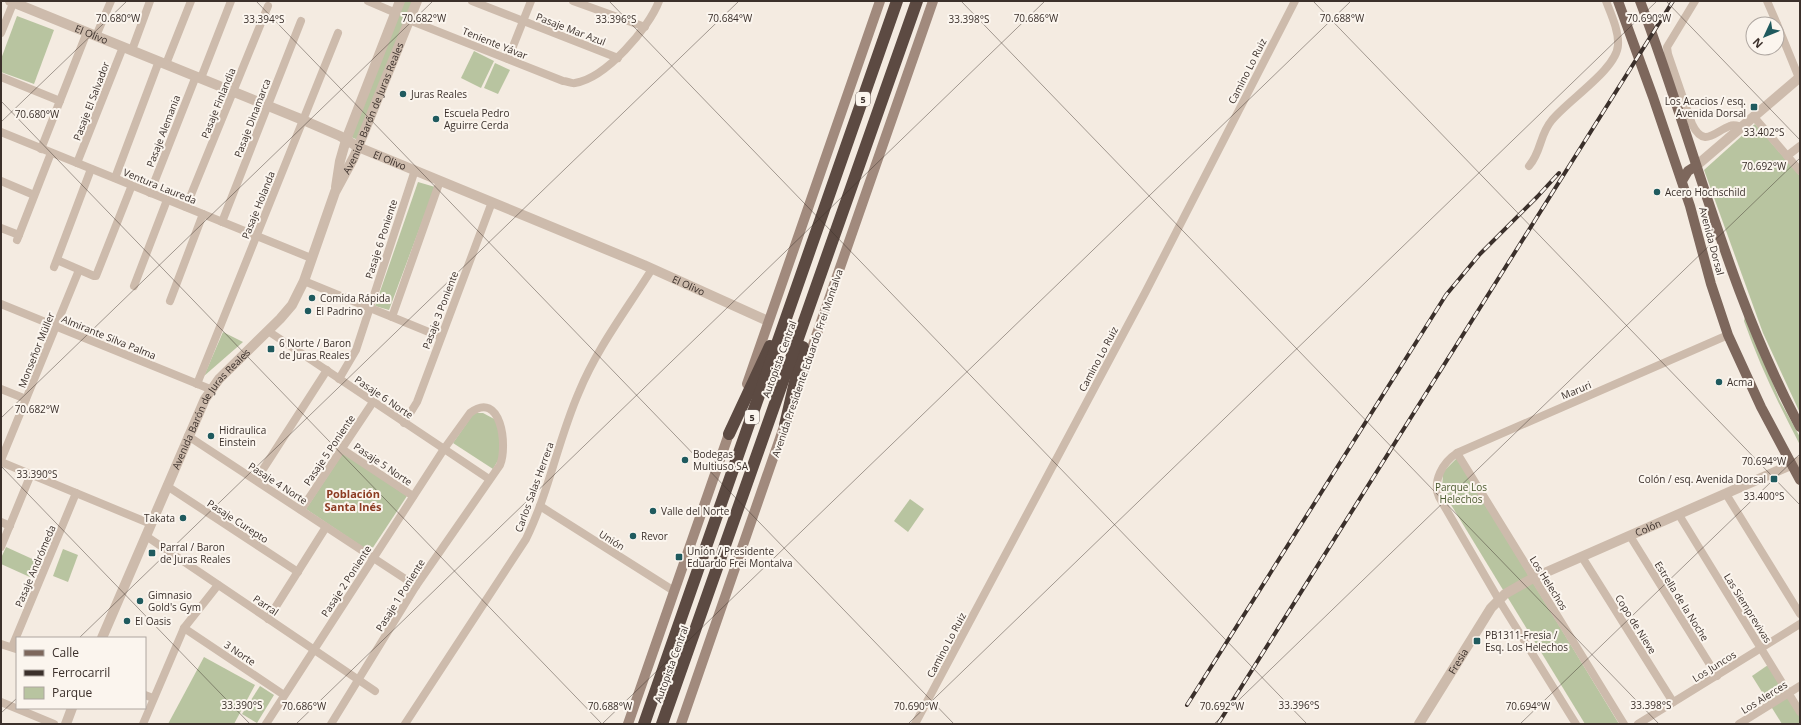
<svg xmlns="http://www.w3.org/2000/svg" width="1801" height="725" viewBox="0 0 1801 725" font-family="'Open Sans',sans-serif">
<rect width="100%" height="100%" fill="#f4ebe1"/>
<g fill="#b8c4a0">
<path d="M 404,1 L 413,1 L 358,140 L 351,137 Z"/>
<path d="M 17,16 L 54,30 L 34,84 L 1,72 L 1,59 Z"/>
<path d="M 474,51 L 494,61 L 481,88 L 461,78 Z"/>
<path d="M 495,63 L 510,70 L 498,94 L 484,88 Z"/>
<path d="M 1755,124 L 1800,176 L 1800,413 L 1763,333 L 1704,170 Z"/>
<path d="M 418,182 L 435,187 L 389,310 L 375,306 Z"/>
<path d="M 1745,316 L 1780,401 L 1800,437 L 1800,445 C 1779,405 1759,364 1744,321 Z"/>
<path d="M 223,332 L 243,342 L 204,376 Z"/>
<path d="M 474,413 L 483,413 L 496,420 L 501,433 L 500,457 L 493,469 L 453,443 Z"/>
<path d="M 343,453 L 407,496 L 370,552 L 306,509 Z"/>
<path d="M 1457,458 L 1619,724 L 1585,724 L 1442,490 L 1443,472 Z"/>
<path d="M 910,499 L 924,509 L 908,532 L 894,521 Z"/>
<path d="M 6,547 L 39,562 L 32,578 L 1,564 L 1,558 Z"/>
<path d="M 63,549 L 78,555 L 68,582 L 53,576 Z"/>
<path d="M 204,657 L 255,685 L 234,724 L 168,724 Z"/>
<path d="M 1768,665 L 1800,717 L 1800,724 L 1782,724 L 1752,676 Z"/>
<path d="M 260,686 L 274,695 L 257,723 L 242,714 Z"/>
</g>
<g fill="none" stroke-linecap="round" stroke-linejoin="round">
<g stroke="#cdbbac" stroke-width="8">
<path d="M 368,1 L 396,13"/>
<path d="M 472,1 L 618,58"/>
<path d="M 573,1 L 645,27"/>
<path d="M 1695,1 L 1667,47 L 1668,54 L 1692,124 C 1704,149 1715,131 1730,126 C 1734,124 1738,126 1742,127"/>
<path d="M 1767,1 L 1777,24"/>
<path d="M 409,20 L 563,81 C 567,81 572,84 575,83 C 606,78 649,28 659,1"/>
<path d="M 1777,24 L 1799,78"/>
<path d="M 1,33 L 14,1"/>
<path d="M 96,36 L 111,1"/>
<path d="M 132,50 L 150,1"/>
<path d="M 508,59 L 531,1"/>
<path d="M 166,64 L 191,1"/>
<path d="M 1,77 L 60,101"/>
<path d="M 201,78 L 231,1"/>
<path d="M 1754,117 L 1800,171"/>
<path d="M 1,132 L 311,258"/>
<path d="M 41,149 L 87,32"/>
<path d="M 1787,156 L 1800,146"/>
<path d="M 77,163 L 123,47"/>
<path d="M 1529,166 C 1542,151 1539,135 1552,120 C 1568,100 1617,69 1618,45 C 1619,31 1611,14 1606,1"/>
<path d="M 115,178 L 159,61"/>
<path d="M 1,181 L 34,195"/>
<path d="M 150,193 L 196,76"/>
<path d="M 186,207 L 268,6"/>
<path d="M 222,222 L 301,21"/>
<path d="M 1,228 L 19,235"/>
<path d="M 17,240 L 51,153"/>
<path d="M 57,260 L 94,276 L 96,276 L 132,185"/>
<path d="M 54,267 L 91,169"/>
<path d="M 304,281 L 441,337"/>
<path d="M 134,286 L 167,200"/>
<path d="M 170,301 L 203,214"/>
<path d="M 1,304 L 210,389"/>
<path d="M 392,317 L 440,181"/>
<path d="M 268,331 L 489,479"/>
<path d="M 339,379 L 356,350 L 415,170"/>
<path d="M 197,384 L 338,33"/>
<path d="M 1,389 L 26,399"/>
<path d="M 404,423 L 417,402 L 492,202"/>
<path d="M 188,436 L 416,586"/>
<path d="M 342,449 L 413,496"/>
<path d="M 1457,453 L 1624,724"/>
<path d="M 1,460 L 79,270"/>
<path d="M 1,462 L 151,524"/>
<path d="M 256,480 L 327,370"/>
<path d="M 167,486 L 298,572"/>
<path d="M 1726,494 L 1800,614"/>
<path d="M 540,506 L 674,591"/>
<path d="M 301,510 L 373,402"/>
<path d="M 1679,515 L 1800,712"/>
<path d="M 1,522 L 10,526"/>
<path d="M 146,536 L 375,691"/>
<path d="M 1630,536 L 1717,676"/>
<path d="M 1,547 L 31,474"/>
<path d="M 1582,557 L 1673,702"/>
<path d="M 268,619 L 326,527"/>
<path d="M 184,628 L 284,695"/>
<path d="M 1,644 L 16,649"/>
<path d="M 12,647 L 76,493"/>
<path d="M 145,695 L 153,698"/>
<path d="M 1,702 L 54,724"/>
<path d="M 143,724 L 184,628 L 218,585"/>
<path d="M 266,724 L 444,449 L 470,413 C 501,389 508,446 500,465 L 416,586 L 331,724"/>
<path d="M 405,724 L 526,539 C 549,492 558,440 579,392 C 597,348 627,309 652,269"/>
<path d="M 915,724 L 1145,293 L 1295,1"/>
<path d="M 1576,724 L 1499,600 L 1439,497 C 1432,481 1443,462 1457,453 L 1728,335"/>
<path d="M 1638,724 L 1800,624"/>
<path d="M 1739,724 L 1800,686"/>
</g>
<g stroke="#cdbbac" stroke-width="10">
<path id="s1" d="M 10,1 L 303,120 L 340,136 L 358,147 L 644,265 L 768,321"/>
<path d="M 1696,166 L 1800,77"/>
<path d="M 336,187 L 340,161 L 346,140 L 400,1"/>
<path id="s2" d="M 102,638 L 205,399 L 219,379 L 280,319 L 292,305 L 304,281 L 335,192 L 354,157 L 417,1"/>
<path d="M 66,724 L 72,708"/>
<path id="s3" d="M 1419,724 L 1491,608 L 1505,594 L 1533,578 L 1800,461"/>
</g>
<g stroke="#a18a7d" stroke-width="10">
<path d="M 747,384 L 880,1"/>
<path d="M 798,388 L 933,1"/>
<path d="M 628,724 L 731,428"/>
<path d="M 681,724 L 787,418"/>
</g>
<g stroke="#7d675c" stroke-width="10">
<path d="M 1618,1 L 1653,97 L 1690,206 L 1711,284 L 1728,335 L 1761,407 L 1800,480"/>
<path d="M 1640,1 C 1694,142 1728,293 1800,427"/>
<path d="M 1682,181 L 1688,171 L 1696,166"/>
</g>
<g stroke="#5c4a42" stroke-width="12">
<path d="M 785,425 L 803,347"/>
<path d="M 729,434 L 770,346"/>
<path d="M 644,724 L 897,1"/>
<path d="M 662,724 L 917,1"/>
</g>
<g stroke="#3b302b" stroke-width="4">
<g id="rail">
<path d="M 1187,705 L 1446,295 L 1480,254 L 1537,197 L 1559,173"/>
<path d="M 1218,724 L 1673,1"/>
</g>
</g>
<use href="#rail" stroke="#fbf5ee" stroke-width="2.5" stroke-dasharray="8" stroke-linecap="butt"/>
</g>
<path fill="none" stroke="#3b302b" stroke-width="1" stroke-opacity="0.45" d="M 256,1 L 954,724M 609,1 L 1307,724M 961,1 L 1659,724M 1313,1 L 1800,505M 1666,1 L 1800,140M 1,101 L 602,724M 1,122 L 127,1M 1,418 L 433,1M 1,466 L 250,724M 79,638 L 739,1M 1,713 L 17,698M 296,724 L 1045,1M 602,724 L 1351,1M 908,724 L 1657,1M 1214,724 L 1800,158M 1520,724 L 1800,454"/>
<g fill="#1f5a5e" stroke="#fbf5ee" stroke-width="1.5">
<circle cx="403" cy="94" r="4"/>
<rect x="1750" y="103" width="8" height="8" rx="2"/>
<circle cx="436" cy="119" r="4"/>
<circle cx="1657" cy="192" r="4"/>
<circle cx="312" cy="298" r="4"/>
<circle cx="308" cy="311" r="4"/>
<rect x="267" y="345" width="8" height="8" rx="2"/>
<circle cx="1719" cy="382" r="4"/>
<circle cx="211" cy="436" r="4"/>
<circle cx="685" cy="460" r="4"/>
<rect x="1770" y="475" width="8" height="8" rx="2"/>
<circle cx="653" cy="511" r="4"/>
<circle cx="183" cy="518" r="4"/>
<circle cx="633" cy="536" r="4"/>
<rect x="148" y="549" width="8" height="8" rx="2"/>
<rect x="675" y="553" width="8" height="8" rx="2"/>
<circle cx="140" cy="601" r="4"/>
<circle cx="127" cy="621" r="4"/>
<rect x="1473" y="637" width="8" height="8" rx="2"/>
</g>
<g text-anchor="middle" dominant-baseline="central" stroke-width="4" stroke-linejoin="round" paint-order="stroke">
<g fill="#fbf5ee" stroke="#756b66" stroke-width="1">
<rect x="856" y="92" width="14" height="14" rx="3"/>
<rect x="745" y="410" width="14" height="14" rx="3"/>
</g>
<g font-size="9" font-weight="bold" fill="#3b302b">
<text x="863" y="99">5</text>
<text x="752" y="417">5</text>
</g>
<g font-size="10" fill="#3b302b" stroke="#fbf5ee">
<text transform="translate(571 29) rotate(21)">Pasaje Mar Azul</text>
<text stroke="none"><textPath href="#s1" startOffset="88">El Olivo</textPath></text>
<text transform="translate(495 43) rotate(22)">Teniente Yávar</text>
<text transform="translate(1247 71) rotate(-63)">Camino Lo Ruiz</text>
<text transform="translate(91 101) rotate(-69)">Pasaje El Salvador</text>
<text transform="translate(218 103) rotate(-68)">Pasaje Finlandia</text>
<text stroke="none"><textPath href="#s2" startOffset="602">Avenida Barón de Juras Reales</textPath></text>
<text transform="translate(252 118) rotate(-69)">Pasaje Dinamarca</text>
<text transform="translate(163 131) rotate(-69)">Pasaje Alemania</text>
<text stroke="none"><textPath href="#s1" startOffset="412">El Olivo</textPath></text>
<text transform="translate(160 186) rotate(22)">Ventura Laureda</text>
<text transform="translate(258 205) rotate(-68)">Pasaje Holanda</text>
<text transform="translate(381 239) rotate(-72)">Pasaje 6 Poniente</text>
<text transform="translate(1712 241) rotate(75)">Avenida Dorsal</text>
<text stroke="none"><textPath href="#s1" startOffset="736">El Olivo</textPath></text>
<text transform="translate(440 310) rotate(-69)">Pasaje 3 Poniente</text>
<text transform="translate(109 337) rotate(22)">Almirante Silva Palma</text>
<text transform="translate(36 350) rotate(-68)">Monseñor Müller</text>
<text transform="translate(779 359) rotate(-70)">Autopista Central</text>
<text transform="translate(1098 359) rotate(-62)">Camino Lo Ruiz</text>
<text transform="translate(807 363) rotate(-71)">Avenida Presidente Eduardo Frei Montalva</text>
<text transform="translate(1576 390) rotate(-23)">Maruri</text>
<text transform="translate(384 397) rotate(34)">Pasaje 6 Norte</text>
<text stroke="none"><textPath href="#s2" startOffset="255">Avenida Barón de Juras Reales</textPath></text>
<text transform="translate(329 450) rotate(-56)">Pasaje 5 Poniente</text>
<text transform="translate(383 464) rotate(34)">Pasaje 5 Norte</text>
<text transform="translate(278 483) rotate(33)">Pasaje 4 Norte</text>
<text transform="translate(534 487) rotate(-70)">Carlos Salas Herrera</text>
<text transform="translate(238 521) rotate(33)">Pasaje Curepto</text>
<text stroke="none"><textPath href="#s3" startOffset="314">Colón</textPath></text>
<text transform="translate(612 540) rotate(32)">Unión</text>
<text transform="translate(35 566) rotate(-67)">Pasaje Andrómeda</text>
<text transform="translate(346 581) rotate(-57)">Pasaje 2 Poniente</text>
<text transform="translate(1549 583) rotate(58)">Los Helechos</text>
<text transform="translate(400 595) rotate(-58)">Pasaje 1 Poniente</text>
<text transform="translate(1682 601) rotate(58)">Estrella de la Noche</text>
<text transform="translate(266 605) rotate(34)">Parral</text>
<text transform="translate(1748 608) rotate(58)">Las Siemprevivas</text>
<text transform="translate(1636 624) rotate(58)">Copo de Nieve</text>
<text transform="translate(946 645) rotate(-62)">Camino Lo Ruiz</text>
<text transform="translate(240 653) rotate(34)">3 Norte</text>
<text stroke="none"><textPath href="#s3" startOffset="74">Fresia</textPath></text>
<text transform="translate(671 664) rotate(-70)">Autopista Central</text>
<text transform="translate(1714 666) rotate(-32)">Los Juncos</text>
<text transform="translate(1764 697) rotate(-32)">Los Alerces</text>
</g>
<g font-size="10" fill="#3b302b" stroke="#fbf5ee" text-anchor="start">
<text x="411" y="94">Juras Reales</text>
<text x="1746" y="101" text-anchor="end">Los Acacios / esq.<tspan x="1746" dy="12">Avenida Dorsal</tspan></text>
<text x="444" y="113">Escuela Pedro<tspan x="444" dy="12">Aguirre Cerda</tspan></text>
<text x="1665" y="192">Acero Hochschild</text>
<text x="320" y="298">Comida Rápida</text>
<text x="316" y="311">El Padrino</text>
<text x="279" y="343">6 Norte / Baron<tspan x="279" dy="12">de Juras Reales</tspan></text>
<text x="1727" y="382">Acma</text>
<text x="219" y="430">Hidraulica<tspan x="219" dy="12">Einstein</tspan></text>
<text x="693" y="454">Bodegas<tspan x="693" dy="12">Multiuso SA</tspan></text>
<text x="1766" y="479" text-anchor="end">Colón / esq. Avenida Dorsal</text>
<text x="661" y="511">Valle del Norte</text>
<text x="175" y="518" text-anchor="end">Takata</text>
<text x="641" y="536">Revor</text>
<text x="160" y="547">Parral / Baron<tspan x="160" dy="12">de Juras Reales</tspan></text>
<text x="687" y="551">Unión / Presidente<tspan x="687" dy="12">Eduardo Frei Montalva</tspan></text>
<text x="148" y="595">Gimnasio<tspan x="148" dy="12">Gold's Gym</tspan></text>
<text x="135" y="621">El Oasis</text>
<text x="1485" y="635">PB1311-Fresia /<tspan x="1485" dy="12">Esq. Los Helechos</tspan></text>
</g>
<g font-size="10" fill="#4a5a2e" stroke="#fbf5ee">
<text x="1461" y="487">Parque Los<tspan x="1461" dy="12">Helechos</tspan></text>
</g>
<g font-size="11" font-weight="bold" fill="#8c3b22" stroke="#fbf5ee">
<text x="353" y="493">Población<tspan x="353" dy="13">Santa Inés</tspan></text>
</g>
</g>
<g font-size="10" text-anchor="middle" fill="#3b302b" stroke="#fbf5ee" stroke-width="4" stroke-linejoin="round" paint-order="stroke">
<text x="118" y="22">70.680°W</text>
<text x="424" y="22">70.682°W</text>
<text x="730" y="22">70.684°W</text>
<text x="1036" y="22">70.686°W</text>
<text x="1342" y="22">70.688°W</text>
<text x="1649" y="22">70.690°W</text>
<text x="264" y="23">33.394°S</text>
<text x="616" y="23">33.396°S</text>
<text x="969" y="23">33.398°S</text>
<text x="37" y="118">70.680°W</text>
<text x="1764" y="136">33.402°S</text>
<text x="1764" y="170">70.692°W</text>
<text x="37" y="413">70.682°W</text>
<text x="1764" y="465">70.694°W</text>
<text x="37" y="478">33.390°S</text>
<text x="1764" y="500">33.400°S</text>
<text x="242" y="709">33.390°S</text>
<text x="1299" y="709">33.396°S</text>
<text x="1651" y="709">33.398°S</text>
<text x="304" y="710">70.686°W</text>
<text x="610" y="710">70.688°W</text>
<text x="916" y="710">70.690°W</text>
<text x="1222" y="710">70.692°W</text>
<text x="1528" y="710">70.694°W</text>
</g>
<rect width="1801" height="725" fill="none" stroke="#3b302b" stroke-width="4"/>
<rect x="16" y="637" width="130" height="72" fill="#fbf5ee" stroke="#aea6a0"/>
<rect x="24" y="650" width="20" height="6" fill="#7d675c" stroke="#aea6a0"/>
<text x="52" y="657" font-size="12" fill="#3b302b">Calle</text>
<rect x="24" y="670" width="20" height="6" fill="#3b302b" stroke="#aea6a0"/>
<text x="52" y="677" font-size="12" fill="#3b302b">Ferrocarril</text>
<rect x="24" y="687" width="20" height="12" fill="#b8c4a0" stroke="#aea6a0"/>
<text x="52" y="697" font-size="12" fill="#3b302b">Parque</text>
<g transform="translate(1765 36) rotate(226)"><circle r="19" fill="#fbf5ee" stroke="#aea6a0"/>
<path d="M0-3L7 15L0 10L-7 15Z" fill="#1f5a5e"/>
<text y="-6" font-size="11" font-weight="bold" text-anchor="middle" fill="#3b302b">N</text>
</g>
</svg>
